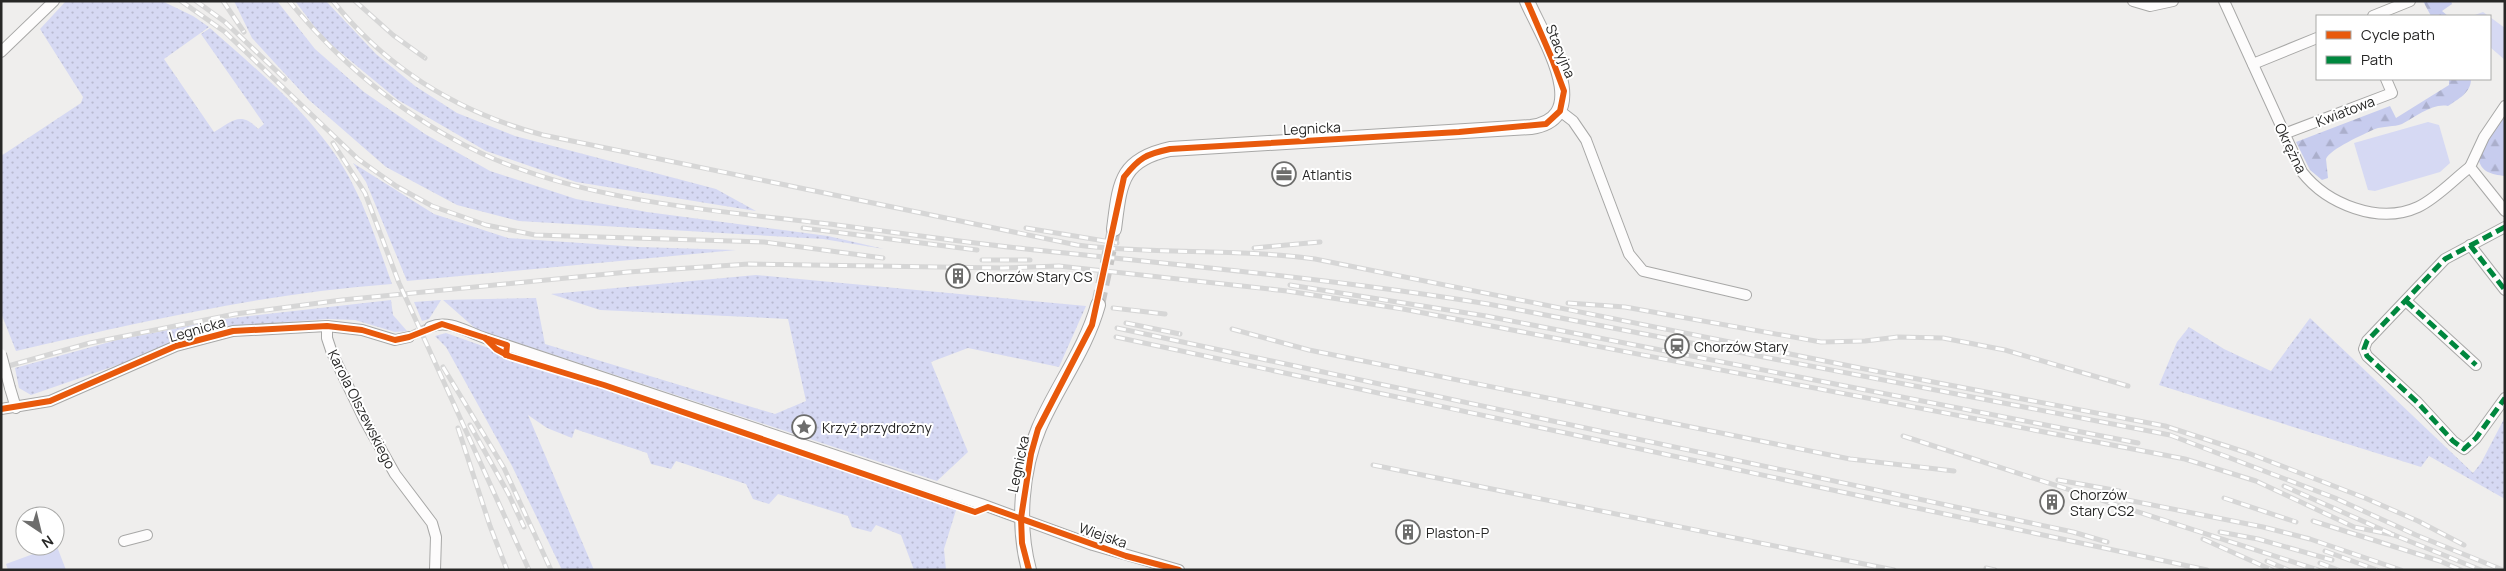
<svg xmlns="http://www.w3.org/2000/svg" width="2506" height="571" viewBox="0 0 2506 571" font-family="Manrope,sans-serif">
<defs>
<pattern id="grass-dots" width="8" height="8" patternUnits="userSpaceOnUse" patternTransform="scale(1.25)"><rect width="8" height="8" fill="#d6d9f3"/><path d="M2 2h.1M6 6h.1" fill="none" stroke="#b8bad0" stroke-width="1.8" stroke-linecap="round"/></pattern>
<pattern id="forest-firs" width="22" height="20" patternUnits="userSpaceOnUse" patternTransform="scale(1.25)"><rect width="22" height="20" fill="#c7ccee"/><path d="M5 1l3.5 6h-7zM16 11l3.5 6h-7z" fill="#abafcc"/></pattern>
</defs>
<rect width="100%" height="100%" fill="#efeeed"/>
<g fill="url(#grass-dots)">
<path d="M 66,1 L 162,1 L 193,16 L 209,27 L 164,59 L 214,132 C 231,122 241,110 258,129 L 264,124 L 201,34 L 210,28 C 260,73 323,123 353,185 C 369,216 380,251 392,284 C 265,293 140,322 16,351 L 1,313 L 1,156 L 81,103 L 83,97 L 40,29 Z"/>
<path d="M 234,1 L 277,1 L 315,49 L 364,92 L 425,134 L 490,171 L 576,199 L 647,212 L 828,236 L 884,249 L 823,239 L 519,221 L 457,205 L 386,167 L 309,100 L 252,38 Z"/>
<path d="M 295,1 L 326,1 L 376,54 L 415,86 L 457,113 L 515,136 L 716,189 L 756,211 L 576,182 L 486,151 L 398,100 L 323,38 Z"/>
<path d="M 353,163 L 434,214 L 508,238 L 639,247 L 736,250 L 407,281 L 366,182 Z"/>
<path d="M 756,275 L 1086,306 L 1059,367 L 968,348 L 931,362 L 968,452 L 937,481 L 476,329 L 443,300 L 536,298 L 545,344 L 775,414 L 806,401 L 788,319 L 600,310 L 551,294 Z"/>
<path d="M 391,300 L 393,315 L 407,331 L 395,332 L 355,320 L 328,319 L 229,326 L 188,336 L 129,361 L 31,395 L 19,388 L 15,368 L 117,340 L 224,319 Z"/>
<path d="M 441,300 L 429,319 L 422,321 L 414,302 Z"/>
<path d="M 2310,318 L 2473,473 L 2481,463 L 2505,417 L 2505,499 L 2429,456 L 2421,467 L 2159,385 L 2177,342 L 2189,327 L 2224,349 L 2271,371 Z"/>
<path d="M 446,333 L 494,350 L 508,358 L 579,378 L 957,507 L 944,549 L 946,570 L 914,570 L 901,535 L 876,525 L 871,532 L 852,527 L 848,516 L 778,494 L 769,504 L 753,499 L 746,484 L 676,461 L 671,469 L 651,464 L 647,453 L 575,429 L 572,438 L 547,428 L 528,415 L 594,570 L 562,570 L 512,466 L 446,347 L 435,336 Z"/>
<path d="M 508,350 L 747,429 L 979,509 L 975,510 L 556,367 L 508,355 Z"/>
</g>
<g fill="url(#forest-firs)">
<path d="M 2423,1 L 2451,1 L 2452,4 L 2442,11 L 2448,16 L 2431,16 Z"/>
<path d="M 2449,79 L 2471,79 C 2471,93 2458,99 2448,106 C 2432,103 2416,117 2402,124 C 2394,127 2383,126 2375,129 C 2364,134 2330,149 2326,159 L 2328,178 L 2322,180 L 2310,170 L 2296,142 L 2390,106 L 2396,118 L 2449,85 Z"/>
<path d="M 2505,114 L 2505,176 C 2491,174 2481,173 2478,157 Z"/>
</g>
<g fill="#d6d9f3">
<path d="M 2483,12 L 2505,28 L 2505,60 L 2490,47 L 2490,16 L 2472,16 Z"/>
<path d="M 2428,122 L 2439,125 L 2450,163 L 2440,172 L 2375,191 L 2368,190 L 2354,143 Z"/>
<path d="M 56,544 L 66,570 L 8,570 L 6,564 L 55,546 Z"/>
</g>
<g fill="none" stroke-linecap="round" stroke-linejoin="round">
<path stroke="#c7c6c5" stroke-width="10" stroke-dasharray="10 5" stroke-linecap="butt" d="M 409,337 L 430,327"/>
<path stroke="#c7c6c5" stroke-width="14" stroke-dasharray="14 7" stroke-linecap="butt" d="M 1098,305 L 1114,229"/>
<g stroke="#a8a8a7" stroke-width="12">
<g id="minor">
<path d="M 2133,1 L 2150,6 L 2173,1"/>
<path d="M 2224,1 L 2302,172 C 2327,204 2379,225 2418,207 C 2437,198 2453,180 2470,167"/>
<path d="M 2373,16 L 2410,1"/>
<path d="M 1,52 L 54,1"/>
<path d="M 2253,64 L 2317,38"/>
<path d="M 2505,106 L 2484,137 L 2470,167 L 2505,211"/>
<path d="M 1560,111 L 1573,121 L 1586,140 L 1629,254 L 1643,271 L 1746,295"/>
<path d="M 2284,134 L 2392,93 L 2386,79"/>
<path d="M 2505,227 L 2445,259 L 2367,341 L 2364,349 L 2367,356 L 2417,402 L 2453,441 L 2464,449 L 2476,438 L 2505,398"/>
<path d="M 2470,245 L 2505,290"/>
<path d="M 2406,301 L 2476,365"/>
<path d="M 327,326 L 327,338 L 332,353 L 364,419 L 395,474 L 432,523 L 436,537 L 435,570"/>
<path d="M 430,327 C 449,319 467,332 485,338 L 981,504 L 1093,545 L 1179,570"/>
<path d="M 10,388 L 16,408"/>
<path d="M 1,409 L 50,401 L 176,346 L 233,331 L 327,326 L 362,330 L 395,340 L 409,337"/>
<path d="M 124,541 L 147,535"/>
</g>
</g>
<g stroke="#a8a8a7" stroke-width="16">
<g id="tertiary">
<path d="M 1114,229 C 1120,183 1120,160 1170,149 L 1531,127 C 1596,118 1542,36 1527,1"/>
<path d="M 1029,570 C 1017,526 1021,470 1039,428 C 1057,386 1086,349 1098,305"/>
</g>
</g>
<use href="#minor" stroke="#fdfcfc" stroke-width="10"/>
<use href="#tertiary" stroke="#fdfcfc" stroke-width="14"/>
<g stroke="#d6d6d6" stroke-width="5">
<g id="rail">
<path d="M 181,1 L 225,32 L 358,159 L 396,186 L 432,206 L 486,225 L 535,235 L 764,242 L 883,258"/>
<path d="M 196,1 L 225,22 L 285,79"/>
<path d="M 223,1 L 244,32"/>
<path d="M 289,1 C 345,69 413,124 494,159 C 602,204 722,211 837,225 C 900,233 963,242 1026,249 C 1181,265 1335,279 1488,304 L 2170,435 L 2335,498 L 2416,535 L 2503,570"/>
<path d="M 333,1 C 387,69 460,113 543,135 L 1077,245 C 1156,255 1236,248 1315,259 L 1865,369 L 2165,426 L 2248,453 L 2365,498 L 2418,521 L 2464,545"/>
<path d="M 355,1 L 393,35 L 425,58"/>
<path d="M 333,143 L 365,193 L 399,283 L 529,570"/>
<path d="M 803,228 L 977,250"/>
<path d="M 1026,228 L 1117,243"/>
<path d="M 1254,248 L 1320,242"/>
<path d="M 982,260 L 1030,260"/>
<path d="M 1290,285 L 1486,316 L 2138,443"/>
<path d="M 1568,303 L 1625,307 L 1821,342 L 1865,341 L 1898,337 L 1943,338 L 2005,350 L 2128,386"/>
<path d="M 1113,308 L 1165,314"/>
<path d="M 1126,323 L 1180,334"/>
<path d="M 1117,328 L 2073,532 L 2107,542"/>
<path d="M 1232,329 L 1309,350 L 1850,459 L 1954,471"/>
<path d="M 1116,337 L 2207,570"/>
<path d="M 443,367 L 504,468 L 551,570"/>
<path d="M 1,368 L 90,343 L 235,314 L 342,300 L 628,272 L 749,264 L 1003,268 L 1059,266 L 1287,291 L 1403,309 L 2185,459 L 2256,481 L 2354,527 L 2394,535"/>
<path d="M 470,425 L 508,493 L 524,527"/>
<path d="M 458,428 L 490,526 L 507,570"/>
<path d="M 1903,436 L 2318,570"/>
<path d="M 1373,465 L 1894,570"/>
<path d="M 2058,480 L 2119,491"/>
<path d="M 2284,486 L 2394,535 L 2481,570"/>
<path d="M 2107,496 L 2263,527 L 2310,539 L 2401,570"/>
<path d="M 2224,498 L 2296,522"/>
<path d="M 2313,521 L 2440,561 L 2461,570"/>
<path d="M 2220,532 L 2258,539 L 2332,560"/>
<path d="M 2203,539 L 2272,570"/>
<path d="M 2325,551 L 2377,570"/>
<path d="M 2267,561 L 2288,570"/>
<path d="M 2320,563 L 2338,570"/>
<path d="M 1986,568 L 1995,570"/>
</g>
</g>
<use href="#rail" stroke="#fff" stroke-width="3" stroke-dasharray="9" stroke-linecap="butt"/>
<g stroke="#a8a8a7" stroke-width="12" stroke-linecap="butt">
<path id="minor-bridge" d="M 1,354 L 10,388"/>
</g>
<use href="#minor-bridge" stroke="#fdfcfc" stroke-width="10"/>
<g stroke="#00873e" stroke-width="5" stroke-dasharray="10 5" stroke-linecap="butt">
<path d="M 2505,227 L 2445,259 L 2367,341 L 2364,349 L 2367,356 L 2417,402 L 2453,441 L 2464,449 L 2476,438 L 2505,398"/>
<path d="M 2470,245 L 2505,290"/>
<path d="M 2406,301 L 2476,365"/>
</g>
<g stroke="#fff" stroke-width="9">
<g id="cycleway">
<path d="M 485,338 L 496,349 L 509,356 L 604,385 L 975,512 L 988,507 L 1126,556 L 1179,570"/>
<path d="M 1,409 L 50,401 L 176,346 L 233,331 L 327,326 L 362,330 L 395,340 L 409,337 L 442,324 L 507,345 L 506,355"/>
<path d="M 1029,570 L 1022,543 L 1021,518 L 1031,454 L 1038,429 L 1092,325 L 1124,177 C 1139,158 1146,154 1170,149 L 1459,132 L 1546,124 L 1560,111 L 1564,91 L 1552,59 L 1527,1"/>
</g>
</g>
<use href="#cycleway" stroke="#e8590c" stroke-width="6"/>
</g>
<defs>
<g id="office-ring" transform="scale(1.25)"><circle r="9.5" fill="#fff" stroke="#6d6d6c" stroke-width="1.5"/><path d="M-6-3h4V-5.5h4V-3h4V5H-6ZM-1-4.5V-3h2v-1.5ZM-6 0V1H6V0Z" fill="#6d6d6c"/></g>
<g id="building-ring" transform="scale(1.25)"><circle r="9.5" fill="#fff" stroke="#6d6d6c" stroke-width="1.5"/><path d="M-4-6H4V6H1V3H-1V6H-4ZM-2.5-4.3h1.7v1.8h-1.7ZM.8-4.3h1.7v1.8H.8ZM-2.5-1h1.7V.8h-1.7ZM.8-1h1.7V.8H.8Z" fill="#6d6d6c"/></g>
<g id="station-ring" transform="scale(1.25)"><circle r="9.5" fill="#fff" stroke="#6d6d6c" stroke-width="1.5"/><path d="M-3-6H3Q5-6 5-4V2Q5 4 3 4L4.5 6H3L1.5 4h-3L-3 6H-4.5L-3 4Q-5 4-5 2V-4Q-5-6-3-6ZM-3.5-4v3h7v-3ZM-3.5 1v1.5H-2V1ZM2 1v1.5H3.5V1Z" fill="#6d6d6c"/></g>
<g id="sight-ring" transform="scale(1.25)"><circle r="9.5" fill="#fff" stroke="#6d6d6c" stroke-width="1.5"/><path d="M0-6L1.8-2.2L6-1.7L2.9 1.2L3.7 5.4L0 3.3L-3.7 5.4L-2.9 1.2L-6-1.7L-1.8-2.2Z" fill="#6d6d6c"/></g>
</defs>
<g fill-rule="evenodd">
<use href="#office-ring" x="1284" y="174"/>
<use href="#building-ring" x="958" y="276"/>
<use href="#station-ring" x="1677" y="346"/>
<use href="#sight-ring" x="804" y="427"/>
<use href="#building-ring" x="2052" y="502"/>
<use href="#building-ring" x="1408" y="532"/>
</g>
<g text-anchor="middle" dominant-baseline="central" stroke-width="4" stroke-linejoin="round" paint-order="stroke">
<g font-size="14" fill="#272726" stroke="#fff">
<text transform="translate(1561 51) rotate(68)">Stacyjna</text>
<text transform="translate(2345 111) rotate(-21)">Kwiatowa</text>
<text transform="translate(1312 128) rotate(-3)">Legnicka</text>
<text transform="translate(2291 148) rotate(64)">Okrężna</text>
<text transform="translate(197 329) rotate(-16)">Legnicka</text>
<text transform="translate(362 409) rotate(63)">Karola Olszewskiego</text>
<text transform="translate(1018 464) rotate(-78)">Legnicka</text>
<text transform="translate(1103 535) rotate(19)">Wiejska</text>
</g>
<g font-size="14" fill="#272726" stroke="#fff" text-anchor="start">
<text x="1302" y="174">Atlantis</text>
<text x="976" y="276">Chorzów Stary CS</text>
<text x="1694" y="346">Chorzów Stary</text>
<text x="822" y="427">Krzyż przydrożny</text>
<text x="2070" y="494">Chorzów<tspan x="2070" dy="16">Stary CS2</tspan></text>
<text x="1426" y="532">Plaston-P</text>
</g>
</g>
<rect width="2506" height="571" fill="none" stroke="#272726" stroke-width="5"/>
<rect x="2316" y="15" width="175" height="65" fill="#ffffff" stroke="#a9a9a8"/>
<rect x="2326" y="31" width="25" height="8" fill="#e8590c" stroke="#a9a9a8"/>
<text x="2361" y="40" font-size="15" fill="#272726">Cycle path</text>
<rect x="2326" y="56" width="25" height="8" fill="#00873e" stroke="#a9a9a8"/>
<text x="2361" y="65" font-size="15" fill="#272726">Path</text>
<g transform="translate(40 531) rotate(145)"><circle r="24" fill="#ffffff" stroke="#a9a9a8"/>
<path d="M0-4L9 19L0 12L-9 19Z" fill="#6d6d6c"/>
<text y="-8" font-size="14" font-weight="bold" text-anchor="middle" fill="#272726">N</text>
</g>
</svg>
